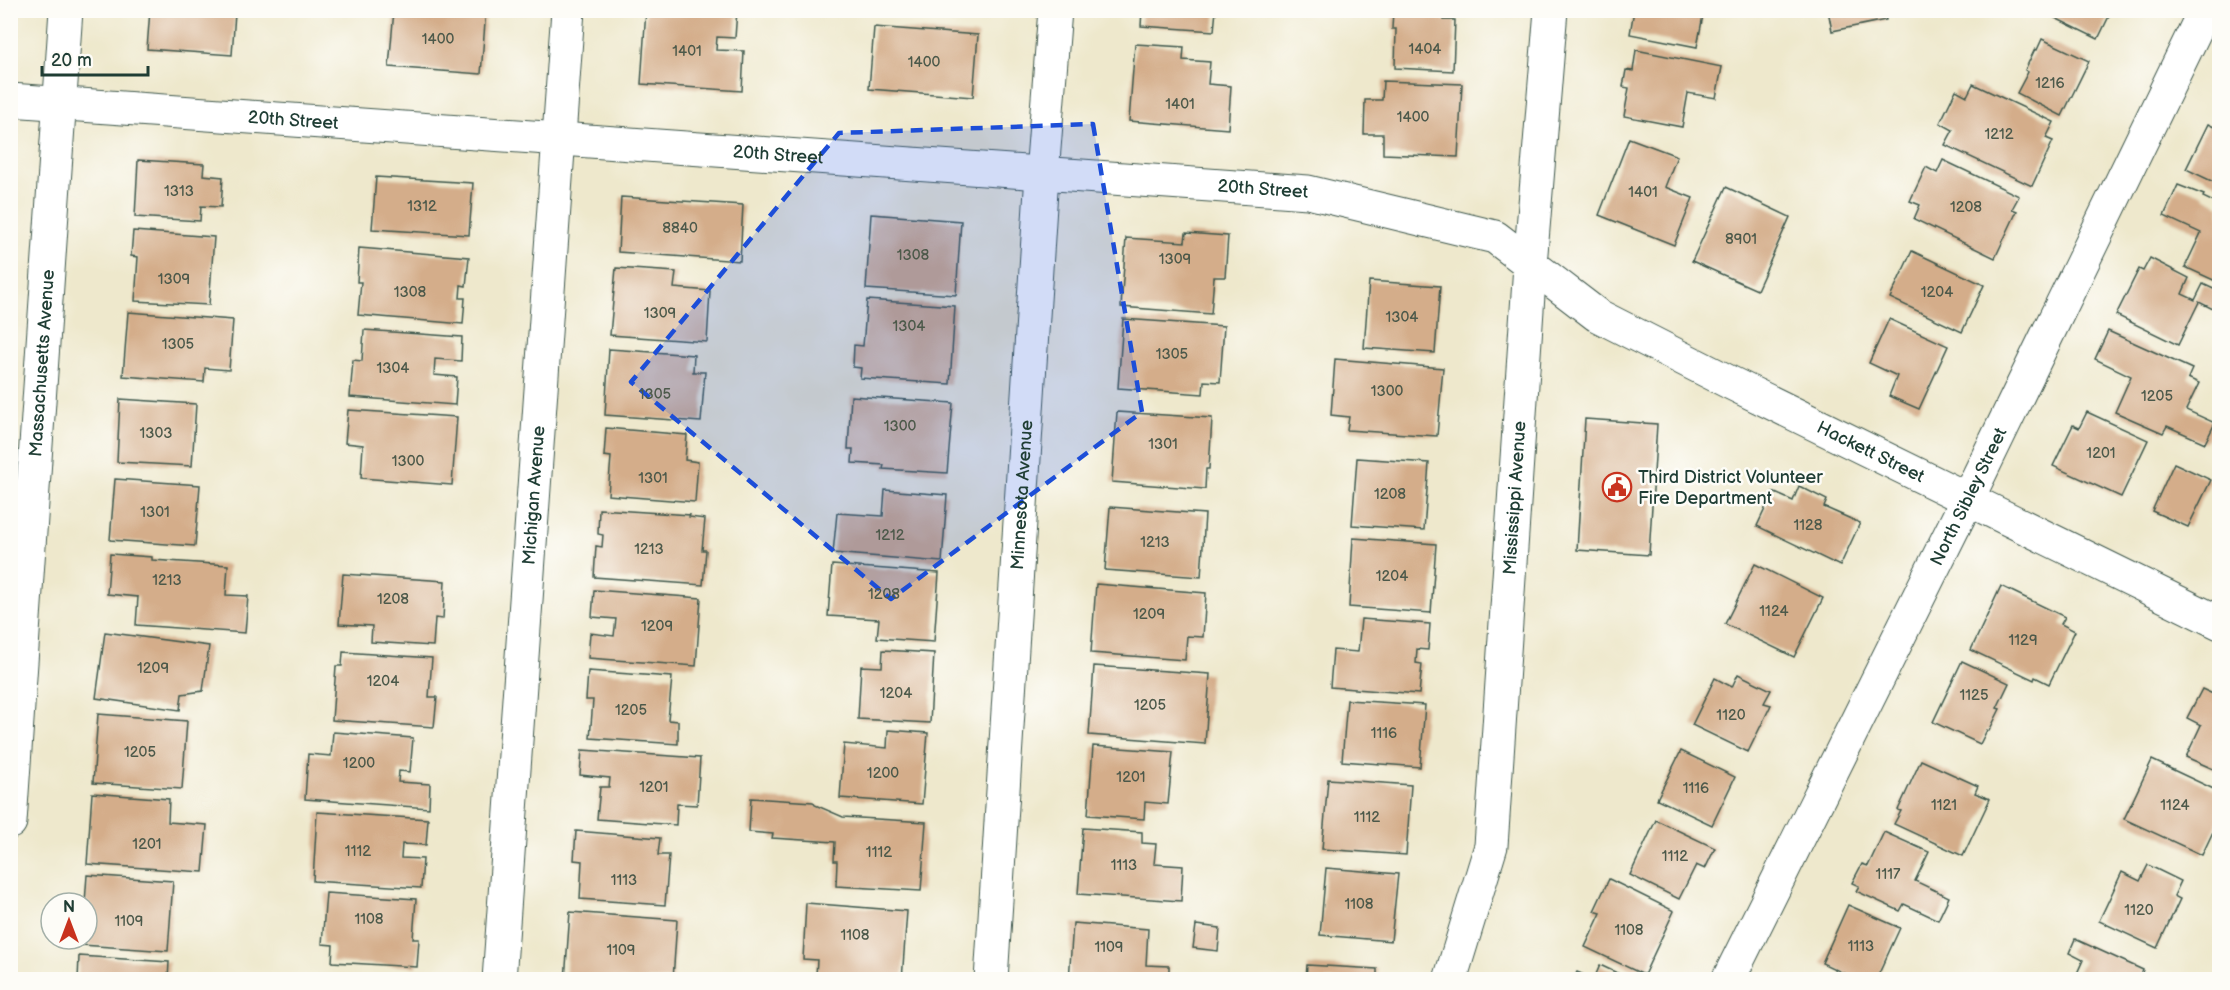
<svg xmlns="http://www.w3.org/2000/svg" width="2230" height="990" viewBox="0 0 2230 990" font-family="'Balsamiq Sans',sans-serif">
<rect width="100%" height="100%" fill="#fdfcf7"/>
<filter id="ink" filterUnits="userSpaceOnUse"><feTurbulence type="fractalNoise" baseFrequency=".0167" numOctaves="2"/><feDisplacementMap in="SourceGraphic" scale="12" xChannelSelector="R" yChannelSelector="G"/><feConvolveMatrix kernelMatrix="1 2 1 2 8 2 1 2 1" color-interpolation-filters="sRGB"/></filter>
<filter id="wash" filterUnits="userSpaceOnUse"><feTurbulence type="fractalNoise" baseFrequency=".008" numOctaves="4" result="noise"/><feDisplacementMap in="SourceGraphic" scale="24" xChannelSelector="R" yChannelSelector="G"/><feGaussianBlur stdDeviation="1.35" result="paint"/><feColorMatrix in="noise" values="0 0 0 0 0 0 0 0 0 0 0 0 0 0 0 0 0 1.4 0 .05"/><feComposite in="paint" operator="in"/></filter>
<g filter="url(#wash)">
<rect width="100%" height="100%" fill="#eee8cc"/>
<g id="blocks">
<g fill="#d4ad8a">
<path d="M 150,10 L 217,10 L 235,13 L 232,55 L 147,49 Z"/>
<path d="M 394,10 L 486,10 L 481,74 L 389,67 Z"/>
<path d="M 646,10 L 737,10 L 735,38 L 717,37 L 716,50 L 744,51 L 742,91 L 641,84 Z"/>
<path d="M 1142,10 L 1216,10 L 1214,31 L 1141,26 Z"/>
<path d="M 1393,10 L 1443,10 L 1443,20 L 1455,20 L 1453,71 L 1395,68 L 1396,29 L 1392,29 Z"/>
<path d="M 1634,10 L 1704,10 L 1697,47 L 1630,34 Z"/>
<path d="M 1828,10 L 1884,10 L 1886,20 L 1832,31 Z"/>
<path d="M 2039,10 L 2112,10 L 2098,39 Z"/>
<path d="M 874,27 L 978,35 L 973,97 L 869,89 Z"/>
<path d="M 2042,39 L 2089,61 L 2062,116 L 2017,93 L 2028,72 L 2025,70 L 2035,49 L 2037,50 Z"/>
<path d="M 1135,44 L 1184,47 L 1183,60 L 1210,62 L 1208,84 L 1231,86 L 1228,129 L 1129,121 Z"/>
<path d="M 1636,50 L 1722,67 L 1716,98 L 1688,93 L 1682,127 L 1624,116 L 1629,88 L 1623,87 L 1626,70 L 1633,71 Z"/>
<path d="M 1383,81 L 1462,84 L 1458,157 L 1383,154 L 1383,134 L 1364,134 L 1365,100 L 1382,100 Z"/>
<path d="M 1973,84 L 2054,122 L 2046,138 L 2053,141 L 2032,186 L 1945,145 L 1953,130 L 1940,123 L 1956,90 L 1967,96 Z"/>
<path d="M 2208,124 L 2220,130 L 2220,185 L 2186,169 Z"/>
<path d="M 1629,138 L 1677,156 L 1665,187 L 1693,198 L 1674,245 L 1599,215 Z"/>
<path d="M 138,160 L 204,164 L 203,175 L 223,177 L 221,207 L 201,206 L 200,221 L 135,217 Z"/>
<path d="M 1943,160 L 2019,196 L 2012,209 L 2017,211 L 1995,258 L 1914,219 L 1920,205 L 1910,201 L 1926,167 L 1937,173 Z"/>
<path d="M 376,177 L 473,183 L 469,235 L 372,229 Z"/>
<path d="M 2178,185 L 2204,195 L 2203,197 L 2220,205 L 2220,283 L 2185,267 L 2201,233 L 2164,216 Z"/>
<path d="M 1726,187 L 1790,217 L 1757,290 L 1692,261 Z"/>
<path d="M 621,197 L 743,205 L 740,261 L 618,252 Z"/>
<path d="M 871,214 L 961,221 L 956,295 L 866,289 Z"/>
<path d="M 133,231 L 214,237 L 209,305 L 135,301 L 138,257 L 131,256 Z"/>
<path d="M 1186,233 L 1228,236 L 1225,277 L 1214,277 L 1211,314 L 1121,307 L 1126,238 L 1185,242 Z"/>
<path d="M 359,248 L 469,257 L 466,286 L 461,285 L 460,298 L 465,298 L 463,324 L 358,315 L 361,282 L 357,282 Z"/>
<path d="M 1912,251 L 1984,285 L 1962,332 L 1890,298 Z"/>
<path d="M 2150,258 L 2189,278 L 2182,294 L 2195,300 L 2203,284 L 2220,292 L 2220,305 L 2217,311 L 2199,302 L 2178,345 L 2116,315 L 2139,269 L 2143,271 Z"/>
<path d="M 616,268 L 676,272 L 674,288 L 710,291 L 707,342 L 610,335 Z"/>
<path d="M 1369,281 L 1440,286 L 1435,353 L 1364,348 Z"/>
<path d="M 867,300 L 955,306 L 950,384 L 860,378 L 861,368 L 853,367 L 854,345 L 863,346 Z"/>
<path d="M 128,312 L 233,320 L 229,370 L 205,368 L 204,382 L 123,376 Z"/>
<path d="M 1123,319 L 1224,326 L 1220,382 L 1204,381 L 1203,394 L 1118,388 Z"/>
<path d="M 1889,319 L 1948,346 L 1919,409 L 1889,396 L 1897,376 L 1869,363 Z"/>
<path d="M 364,330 L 462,337 L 461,361 L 435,359 L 434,375 L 457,377 L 455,405 L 350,397 L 353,360 L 362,361 Z"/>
<path d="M 2108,331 L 2192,369 L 2188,378 L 2199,383 L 2186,410 L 2215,423 L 2205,443 L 2167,426 L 2163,433 L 2115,412 L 2131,376 L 2095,359 Z"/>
<path d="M 609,349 L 694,355 L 693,372 L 705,372 L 701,422 L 605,415 Z"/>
<path d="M 1335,359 L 1443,368 L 1437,436 L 1347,430 L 1349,417 L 1331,415 Z"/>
<path d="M 851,396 L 953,403 L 947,473 L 883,469 L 884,465 L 852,463 L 853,449 L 848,449 Z"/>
<path d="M 120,399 L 196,404 L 192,466 L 117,462 Z"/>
<path d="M 348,410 L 457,417 L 452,485 L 361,478 L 363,445 L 345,443 Z"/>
<path d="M 1117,412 L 1212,418 L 1209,469 L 1206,469 L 1205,489 L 1112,482 Z"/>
<path d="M 2087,412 L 2148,440 L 2121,497 L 2053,466 L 2073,425 L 2079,428 Z"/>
<path d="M 1585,419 L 1657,424 L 1649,555 L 1577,550 Z"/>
<path d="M 606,428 L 687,435 L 685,460 L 698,462 L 695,502 L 608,495 L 611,457 L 604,456 Z"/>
<path d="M 1357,458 L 1429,463 L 1424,530 L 1352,525 Z"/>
<path d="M 2174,463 L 2211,480 L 2188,527 L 2152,511 Z"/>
<path d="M 115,479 L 200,485 L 195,546 L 110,540 Z"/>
<path d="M 1799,486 L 1827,500 L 1824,507 L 1860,523 L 1840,566 L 1757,526 L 1773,492 L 1793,501 Z"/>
<path d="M 885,490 L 947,495 L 942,562 L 833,553 L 837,513 L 883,516 Z"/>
<path d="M 1110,507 L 1205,514 L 1201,577 L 1105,570 Z"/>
<path d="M 599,509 L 690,515 L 689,517 L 705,519 L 702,550 L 706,550 L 703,585 L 594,577 L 596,546 L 602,547 L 603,535 L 598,534 Z"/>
<path d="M 1353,538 L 1436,544 L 1431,613 L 1349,607 Z"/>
<path d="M 110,554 L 152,557 L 152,560 L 228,565 L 226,595 L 248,596 L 245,633 L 136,625 L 138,597 L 107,594 Z"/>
<path d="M 1755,564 L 1823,598 L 1794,657 L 1725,624 Z"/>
<path d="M 832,565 L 939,573 L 934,642 L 877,638 L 879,619 L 828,616 Z"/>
<path d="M 343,574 L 445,581 L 443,619 L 435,618 L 433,646 L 371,642 L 372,626 L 339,624 Z"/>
<path d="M 1096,584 L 1206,593 L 1203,637 L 1187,636 L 1185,660 L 1091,653 Z"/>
<path d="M 2001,586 L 2065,617 L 2061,624 L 2075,631 L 2049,684 L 2035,677 L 2034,680 L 1971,650 Z"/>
<path d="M 594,590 L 701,598 L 696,666 L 588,658 L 590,633 L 614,636 L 616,619 L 592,617 Z"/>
<path d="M 1361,619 L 1430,624 L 1428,650 L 1417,649 L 1416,663 L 1422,664 L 1419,694 L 1330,687 L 1333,650 L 1358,652 Z"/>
<path d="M 105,632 L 209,646 L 203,691 L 182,694 L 180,710 L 96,698 Z"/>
<path d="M 883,650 L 934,653 L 930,723 L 858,719 L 861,666 L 882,667 Z"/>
<path d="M 343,652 L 432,658 L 429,697 L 437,697 L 434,727 L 332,720 L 336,666 L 342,666 Z"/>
<path d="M 1962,661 L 2009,683 L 1997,708 L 2000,709 L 1989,731 L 1987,730 L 1980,744 L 1933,722 Z"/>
<path d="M 1094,666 L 1210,674 L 1205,744 L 1089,735 Z"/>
<path d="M 588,671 L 672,677 L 668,720 L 678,721 L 678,744 L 590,738 L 593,700 L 586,700 Z"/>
<path d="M 1738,674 L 1771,690 L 1764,703 L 1771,705 L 1748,752 L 1692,725 L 1715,678 L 1732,687 Z"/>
<path d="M 2202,689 L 2215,695 L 2216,693 L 2220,695 L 2220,772 L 2186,757 L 2201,725 L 2187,718 Z"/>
<path d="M 1347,700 L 1425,705 L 1420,767 L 1342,761 Z"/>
<path d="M 98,714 L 187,721 L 182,789 L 93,783 Z"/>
<path d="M 888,730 L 928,733 L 922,804 L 840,798 L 844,744 L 887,748 Z"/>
<path d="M 333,732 L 413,738 L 410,772 L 399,771 L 398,782 L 430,784 L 429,808 L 305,799 L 308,754 L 331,756 Z"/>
<path d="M 1093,746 L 1173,752 L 1168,804 L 1145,802 L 1144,819 L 1088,815 Z"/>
<path d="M 582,750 L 700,758 L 697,805 L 677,804 L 676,825 L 597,819 L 600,787 L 609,787 L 610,778 L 580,775 Z"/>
<path d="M 1681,751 L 1735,777 L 1712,825 L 1657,799 Z"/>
<path d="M 1921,760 L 1978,786 L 1975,793 L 1990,799 L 1963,856 L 1894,824 L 1901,811 L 1898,810 Z"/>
<path d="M 2152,760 L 2220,792 L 2220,817 L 2202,855 L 2124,819 Z"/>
<path d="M 1328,779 L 1411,785 L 1406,855 L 1322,849 Z"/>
<path d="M 92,793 L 169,799 L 168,822 L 207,825 L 203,872 L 87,864 Z"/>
<path d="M 751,798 L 813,802 L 815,805 L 843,817 L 926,822 L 921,891 L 836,886 L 837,861 L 834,861 L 835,842 L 772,838 L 773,834 L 749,832 Z"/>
<path d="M 317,812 L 428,819 L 426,845 L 402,844 L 401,858 L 423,859 L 421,888 L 313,881 Z"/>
<path d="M 1656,820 L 1715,848 L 1705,869 L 1696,865 L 1679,899 L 1630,875 Z"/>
<path d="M 1083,828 L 1142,832 L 1142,843 L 1156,844 L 1154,864 L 1183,866 L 1181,901 L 1078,894 Z"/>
<path d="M 576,831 L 660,838 L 658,855 L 669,855 L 665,905 L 580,899 L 582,861 L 574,860 Z"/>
<path d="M 1884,832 L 1929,852 L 1915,881 L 1949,897 L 1938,920 L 1904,904 L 1900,911 L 1856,891 L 1859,886 L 1852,883 L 1862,864 L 1868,866 Z"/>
<path d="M 2148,865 L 2181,881 L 2174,896 L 2180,899 L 2157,948 L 2099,921 L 2122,872 L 2140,881 Z"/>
<path d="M 1326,868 L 1398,874 L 1391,941 L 1320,935 Z"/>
<path d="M 87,875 L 173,881 L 168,951 L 82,945 L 82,939 L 87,939 L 87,903 L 85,903 Z"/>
<path d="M 1609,879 L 1674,911 L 1644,975 L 1585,947 L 1601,913 L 1594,911 Z"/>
<path d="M 326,893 L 416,899 L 413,939 L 419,939 L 417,967 L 332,962 L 333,945 L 322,944 Z"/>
<path d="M 806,903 L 907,911 L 902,980 L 816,975 L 817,960 L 803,959 Z"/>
<path d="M 1848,905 L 1900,928 L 1876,980 L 1858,980 L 1822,963 Z"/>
<path d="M 570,912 L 677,920 L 673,980 L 565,980 Z"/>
<path d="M 1073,923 L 1148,929 L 1146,965 L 1169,966 L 1169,980 L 1069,980 Z"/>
<path d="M 1196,925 L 1220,928 L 1218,951 L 1193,948 Z"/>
<path d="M 2075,939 L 2143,970 L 2139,980 L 2074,980 L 2083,960 L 2069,953 Z"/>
<path d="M 79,956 L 169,962 L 168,980 L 78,980 Z"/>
<path d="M 1307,965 L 1377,969 L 1377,980 L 1306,980 Z"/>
<path d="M 1600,965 L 1632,980 L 1573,980 L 1577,972 L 1594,979 Z"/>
</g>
</g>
</g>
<g filter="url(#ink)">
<use href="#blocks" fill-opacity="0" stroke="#3e574b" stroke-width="1.5"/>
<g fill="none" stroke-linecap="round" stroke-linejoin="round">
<g stroke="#3e574b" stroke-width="35">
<g id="minor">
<path id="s1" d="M 10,100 L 1308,192 L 1495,237 L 1597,315 L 1729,382 L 2220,623"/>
<path id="s2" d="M 10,822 L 66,10"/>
<path id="s3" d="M 499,980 L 568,10"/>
<path id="s4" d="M 991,980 L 1042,174 L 1055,10"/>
<path id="s5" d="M 1450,980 L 1491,846 L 1530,265 L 1551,10"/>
<path id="s6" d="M 1728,980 L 1967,500 L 2205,10"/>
</g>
</g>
<use href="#minor" stroke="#fff" stroke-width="33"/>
</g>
</g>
<path fill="#1d4ed8" fill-opacity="0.2" stroke="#1d4ed8" stroke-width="4.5" stroke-dasharray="12 8" stroke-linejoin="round" d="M 1093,124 L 1142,412 L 891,599 L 631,382 L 839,133 Z"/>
<defs>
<g id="civic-ring" transform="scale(1.5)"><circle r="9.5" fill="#fdfcf7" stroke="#c8321e" stroke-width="1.5"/><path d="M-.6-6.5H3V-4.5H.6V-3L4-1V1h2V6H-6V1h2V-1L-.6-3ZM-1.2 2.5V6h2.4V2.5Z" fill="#c8321e"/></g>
</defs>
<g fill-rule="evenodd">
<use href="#civic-ring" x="1617" y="487"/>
</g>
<g text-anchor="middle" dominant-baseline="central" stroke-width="5" stroke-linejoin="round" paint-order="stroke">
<g font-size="15" fill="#4c594a">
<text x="438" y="39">1400</text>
<text x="1425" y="49">1404</text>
<text x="687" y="51">1401</text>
<text x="924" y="62">1400</text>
<text x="2050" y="83">1216</text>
<text x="1180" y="104">1401</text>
<text x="1413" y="117">1400</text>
<text x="1999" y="134">1212</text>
<text x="179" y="191">1313</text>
<text x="1643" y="192">1401</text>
<text x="422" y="206">1312</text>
<text x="1966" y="207">1208</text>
<text x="680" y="228">8840</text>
<text x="1741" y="239">8901</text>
<text x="913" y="255">1308</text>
<text x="1175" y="259">1309</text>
<text x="174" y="279">1309</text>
<text x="410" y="292">1308</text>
<text x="1937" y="292">1204</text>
<text x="660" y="313">1309</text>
<text x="1402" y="317">1304</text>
<text x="909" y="326">1304</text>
<text x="178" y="344">1305</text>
<text x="1172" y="354">1305</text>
<text x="393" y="368">1304</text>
<text x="1387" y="391">1300</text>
<text x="655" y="394">1305</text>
<text x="2157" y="396">1205</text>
<text x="900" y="426">1300</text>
<text x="156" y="433">1303</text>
<text x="1163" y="444">1301</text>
<text x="2101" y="453">1201</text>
<text x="408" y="461">1300</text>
<text x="653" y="478">1301</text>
<text x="1390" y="494">1208</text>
<text x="155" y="512">1301</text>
<text x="1808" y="525">1128</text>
<text x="890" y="535">1212</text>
<text x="1155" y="542">1213</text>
<text x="649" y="549">1213</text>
<text x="1392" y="576">1204</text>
<text x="167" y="580">1213</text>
<text x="884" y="594">1208</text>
<text x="393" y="599">1208</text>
<text x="1774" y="611">1124</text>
<text x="1149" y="614">1209</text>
<text x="657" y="626">1209</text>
<text x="2023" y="640">1129</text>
<text x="153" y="668">1209</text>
<text x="383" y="681">1204</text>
<text x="896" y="693">1204</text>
<text x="1974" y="695">1125</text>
<text x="1150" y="705">1205</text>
<text x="631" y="710">1205</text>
<text x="1731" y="715">1120</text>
<text x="1384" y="733">1116</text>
<text x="140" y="752">1205</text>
<text x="359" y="763">1200</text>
<text x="883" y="773">1200</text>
<text x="1131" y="777">1201</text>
<text x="654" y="787">1201</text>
<text x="1696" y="788">1116</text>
<text x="1944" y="805">1121</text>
<text x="2175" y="805">1124</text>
<text x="1367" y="817">1112</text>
<text x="147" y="844">1201</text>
<text x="358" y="851">1112</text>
<text x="879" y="852">1112</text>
<text x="1675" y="856">1112</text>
<text x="1124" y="865">1113</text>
<text x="1888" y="874">1117</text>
<text x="624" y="880">1113</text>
<text x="1359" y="904">1108</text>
<text x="2139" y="910">1120</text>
<text x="369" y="919">1108</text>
<text x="129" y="921">1109</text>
<text x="1629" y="930">1108</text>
<text x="855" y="935">1108</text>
<text x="1861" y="946">1113</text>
<text x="1109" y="947">1109</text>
<text x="621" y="950">1109</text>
</g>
<g font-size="18" fill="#1f3d34" stroke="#fdfcf7">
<text stroke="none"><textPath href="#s1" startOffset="284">20th Street</textPath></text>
<text stroke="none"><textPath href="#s1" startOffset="770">20th Street</textPath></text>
<text stroke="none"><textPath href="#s1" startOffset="1256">20th Street</textPath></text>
<text stroke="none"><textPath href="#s2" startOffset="460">Massachusetts Avenue</textPath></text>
<text stroke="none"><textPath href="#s1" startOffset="1928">Hackett Street</textPath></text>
<text stroke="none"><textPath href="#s3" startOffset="486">Michigan Avenue</textPath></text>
<text stroke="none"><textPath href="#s4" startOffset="486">Minnesota Avenue</textPath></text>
<text stroke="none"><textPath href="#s6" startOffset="540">North Sibley Street</textPath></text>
<text stroke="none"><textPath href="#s5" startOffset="489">Mississippi Avenue</textPath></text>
</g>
<g font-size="18" fill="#1f3d34" stroke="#fdfcf7" text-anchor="start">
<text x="1638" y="477">Third District Volunteer<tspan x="1638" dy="21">Fire Department</tspan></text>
</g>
</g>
<rect width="2230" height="990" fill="none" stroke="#fdfcf7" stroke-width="36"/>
<g transform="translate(69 921)"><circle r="28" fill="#fdfcf7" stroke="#a4b0a9" stroke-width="1.5"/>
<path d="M0-4.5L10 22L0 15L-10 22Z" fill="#c8321e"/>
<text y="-9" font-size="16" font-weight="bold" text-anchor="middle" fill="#1f3d34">N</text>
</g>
<path d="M42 66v9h106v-9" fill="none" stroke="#1f3d34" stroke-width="3"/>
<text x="51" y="66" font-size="18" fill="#1f3d34" stroke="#fdfcf7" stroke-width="4.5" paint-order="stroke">20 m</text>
</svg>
